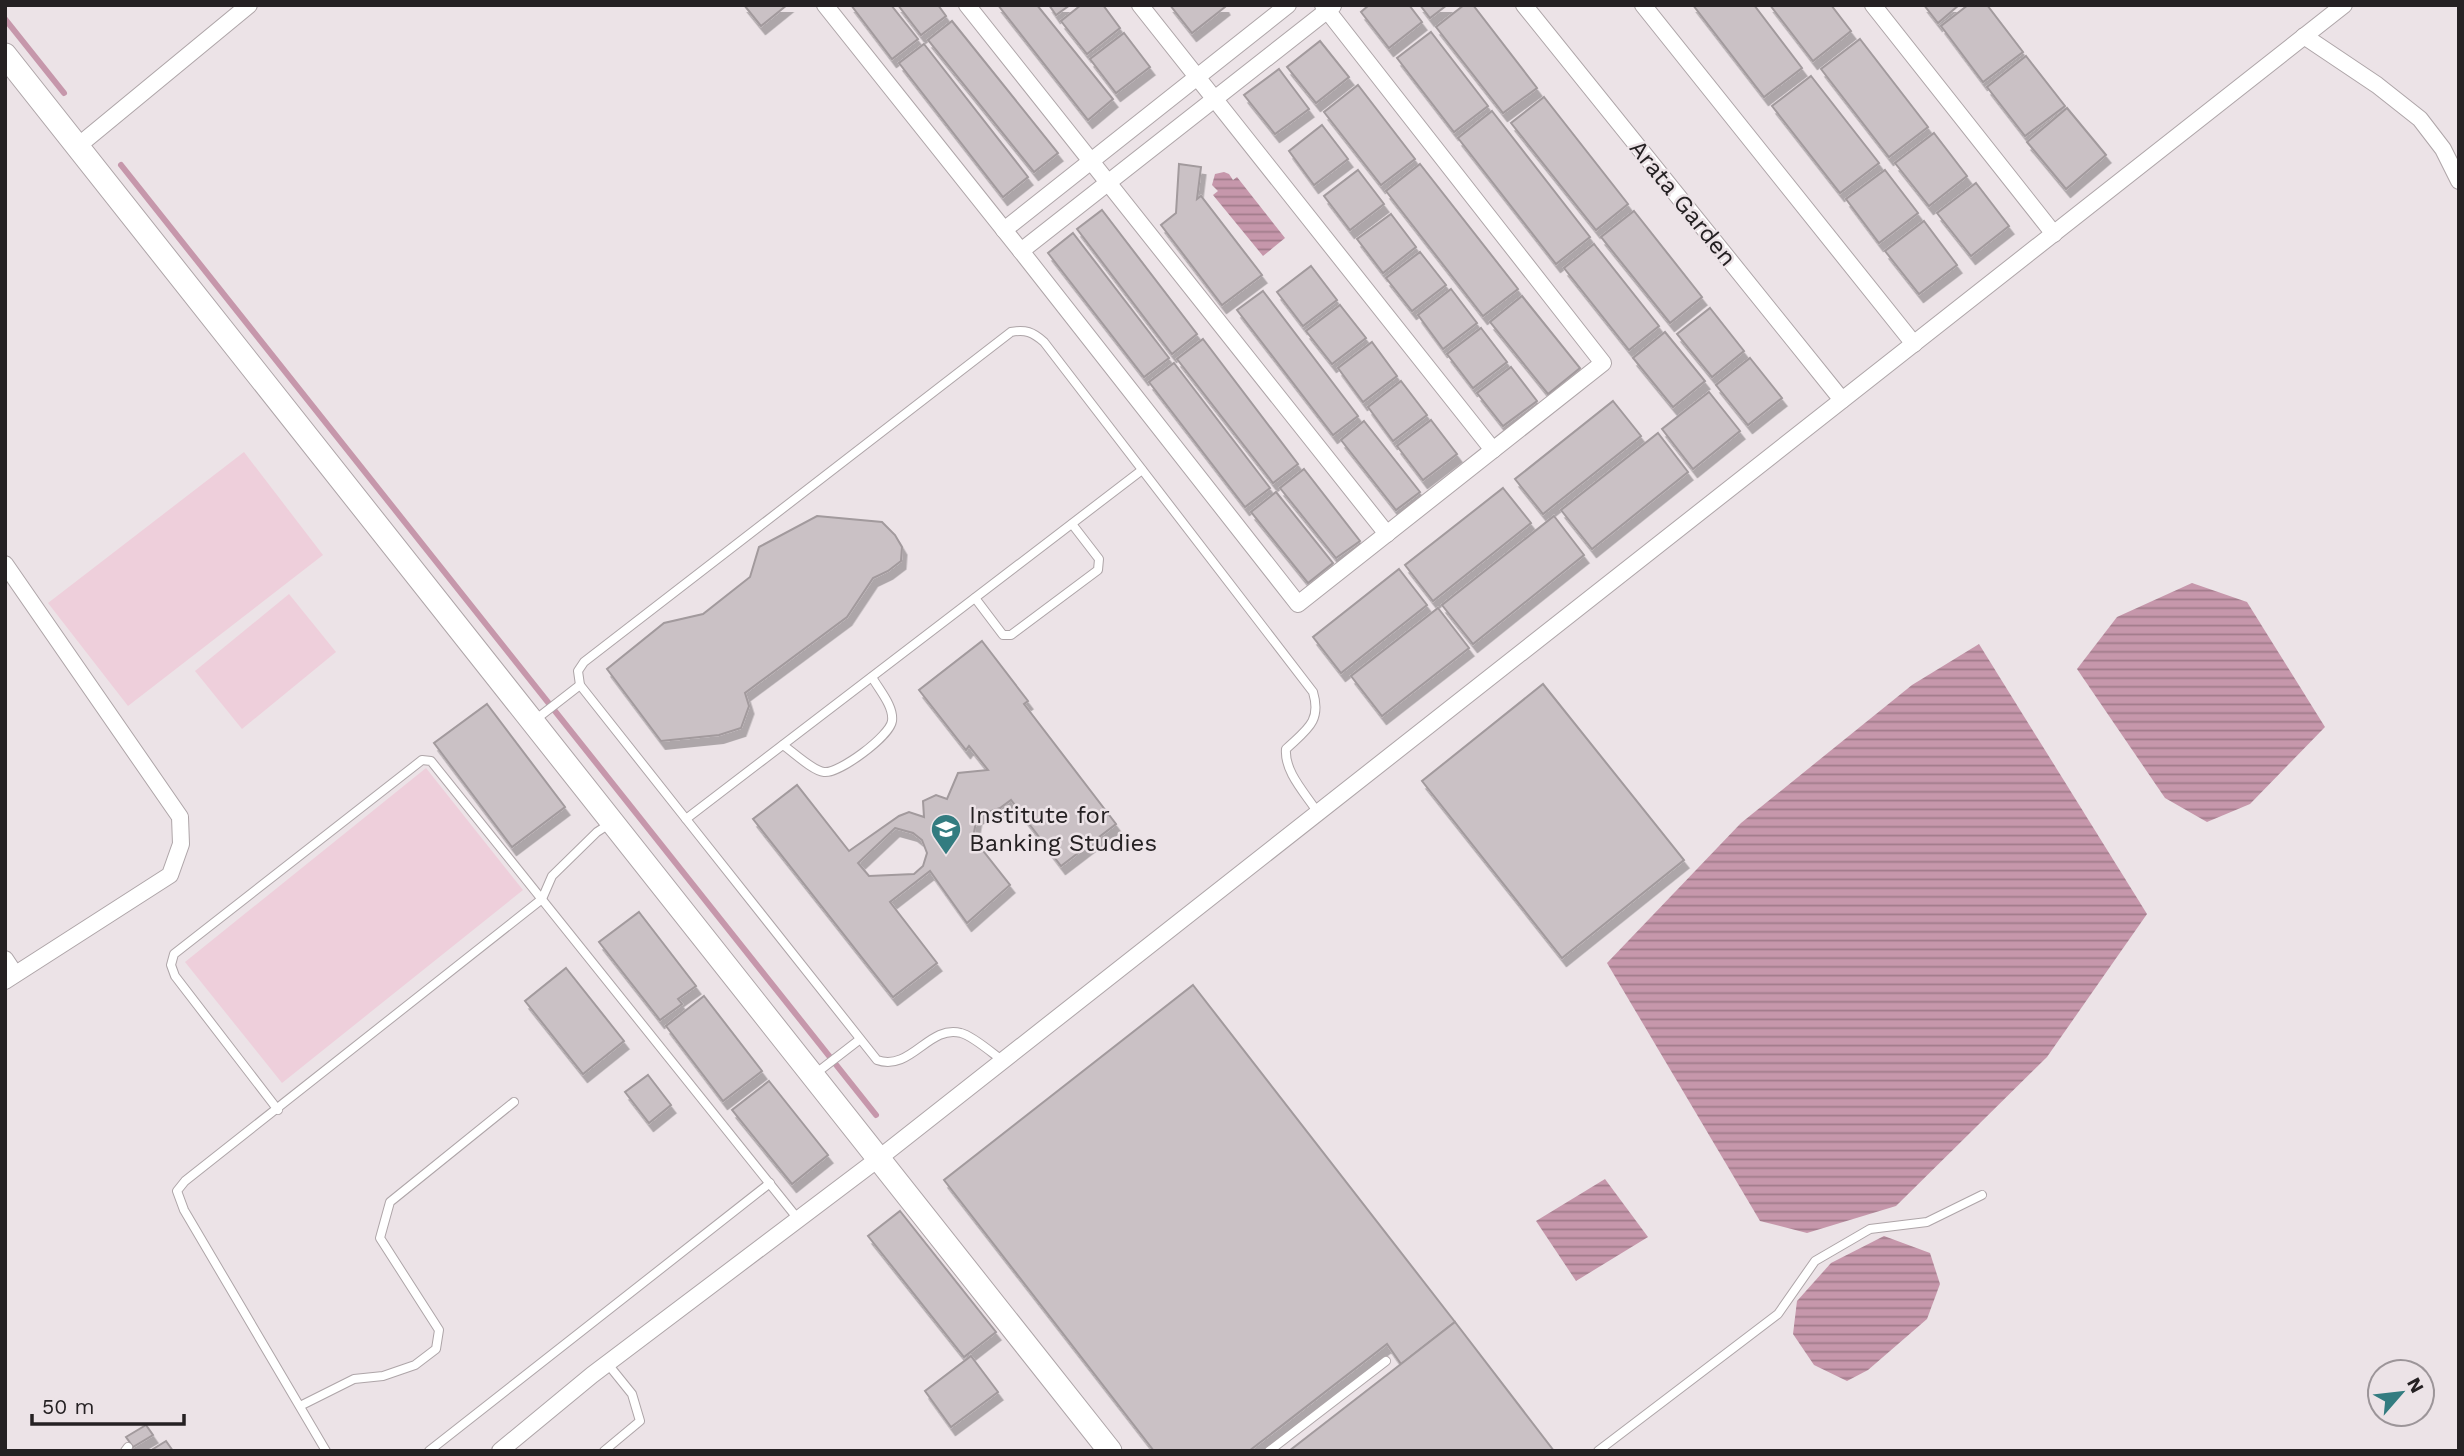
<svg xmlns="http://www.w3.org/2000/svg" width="2464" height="1456" viewBox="0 0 2464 1456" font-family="'Work Sans',sans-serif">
<defs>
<pattern id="water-rules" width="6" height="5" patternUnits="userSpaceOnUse" patternTransform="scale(1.75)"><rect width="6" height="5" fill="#c697ab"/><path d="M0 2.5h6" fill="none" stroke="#a17b8b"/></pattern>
<filter id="shadow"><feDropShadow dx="4.5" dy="8" stdDeviation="0" flood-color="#0004"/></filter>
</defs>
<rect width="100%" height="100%" fill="#ece3e7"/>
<g fill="#eecfdb">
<path d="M 244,452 L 323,555 L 128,706 L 48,603 Z"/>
<path d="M 289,594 L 336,652 L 242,729 L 195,671 Z"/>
<path d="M 426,768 L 523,890 L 282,1083 L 185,962 Z"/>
</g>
<g fill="url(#water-rules)">
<path d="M 1224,172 L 1229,174 L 1233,180 L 1237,177 L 1285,238 L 1263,256 L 1213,195 L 1218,191 L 1212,185 L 1215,174 Z"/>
<path d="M 2192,583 L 2247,602 L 2325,727 L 2250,804 L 2207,822 L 2165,798 L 2077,669 L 2117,617 Z"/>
<path d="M 1979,644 L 2147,914 L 2047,1057 L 1896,1206 L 1807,1233 L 1760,1221 L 1607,963 L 1741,823 L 1912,685 Z"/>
<path d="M 1605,1179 L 1648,1237 L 1576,1281 L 1536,1221 Z"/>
<path d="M 1884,1236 L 1930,1253 L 1940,1284 L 1927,1319 L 1868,1370 L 1847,1381 L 1814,1365 L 1793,1334 L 1797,1301 L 1831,1263 Z"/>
</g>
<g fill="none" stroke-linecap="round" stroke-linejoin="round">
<g stroke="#c697ab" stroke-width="6">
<path d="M 5,19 L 64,93"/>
<path d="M 121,165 L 876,1115"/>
</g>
</g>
<g fill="#cac1c5" stroke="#a29a9d" stroke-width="2" fill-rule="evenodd" filter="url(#shadow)">
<path d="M 744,5 L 787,5 L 761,26 Z"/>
<path d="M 851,5 L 891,5 L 918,39 L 892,59 Z"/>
<path d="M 898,5 L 938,5 L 946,16 L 921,35 Z"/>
<path d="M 998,5 L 1037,5 L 1113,99 L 1088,120 Z"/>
<path d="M 1049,5 L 1070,5 L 1056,15 Z"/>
<path d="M 1081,5 L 1103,5 L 1120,28 L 1087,54 L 1061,21 Z"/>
<path d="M 1170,5 L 1224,5 L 1225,7 L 1192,33 Z"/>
<path d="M 1369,5 L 1409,5 L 1422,22 L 1389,48 L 1361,12 Z"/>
<path d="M 1420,5 L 1447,5 L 1430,18 Z"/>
<path d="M 1464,5 L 1473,5 L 1537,88 L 1503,113 L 1436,27 Z"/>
<path d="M 1693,5 L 1754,5 L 1802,68 L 1764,97 Z"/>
<path d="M 1770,5 L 1831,5 L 1851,31 L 1813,61 Z"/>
<path d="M 1924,5 L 1959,5 L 1938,23 Z"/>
<path d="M 1968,5 L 1987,5 L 2023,52 L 1983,82 L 1941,26 Z"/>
<path d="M 952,21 L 1058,153 L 1034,172 L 928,40 Z"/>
<path d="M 1431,32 L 1488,106 L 1454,132 L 1397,58 Z"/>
<path d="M 1124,33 L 1150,67 L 1116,93 L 1090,59 Z"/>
<path d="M 1860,39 L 1928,127 L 1889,157 L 1821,69 Z"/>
<path d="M 1320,41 L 1349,77 L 1316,103 L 1287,67 Z"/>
<path d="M 924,44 L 1028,177 L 1003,197 L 899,63 Z"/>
<path d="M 2026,56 L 2065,106 L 2025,136 L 1987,87 Z"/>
<path d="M 1279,69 L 1309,109 L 1275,134 L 1244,95 Z"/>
<path d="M 1811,76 L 1879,163 L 1840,193 L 1772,106 Z"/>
<path d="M 1358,85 L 1415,159 L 1381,185 L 1324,112 Z"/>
<path d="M 1544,97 L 1628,204 L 1596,230 L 1511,123 Z"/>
<path d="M 2067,108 L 2106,155 L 2066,189 L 2027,142 Z"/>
<path d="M 1492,111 L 1590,237 L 1556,264 L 1458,138 Z"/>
<path d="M 1322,125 L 1348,159 L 1314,185 L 1289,151 Z"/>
<path d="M 1934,133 L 1967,176 L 1929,206 L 1895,163 Z"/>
<path d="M 1179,164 L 1201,167 L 1197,199 L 1201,196 L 1262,275 L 1222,305 L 1161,225 L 1176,213 Z"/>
<path d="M 1420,164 L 1518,289 L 1483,316 L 1386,191 Z"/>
<path d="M 1358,170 L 1384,204 L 1350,230 L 1324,196 Z"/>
<path d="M 1885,170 L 1918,213 L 1879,243 L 1846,199 Z"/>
<path d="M 1976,183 L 2009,226 L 1971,256 L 1937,213 Z"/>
<path d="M 1102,210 L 1197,334 L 1172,354 L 1077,229 Z"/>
<path d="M 1634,211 L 1702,297 L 1670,323 L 1601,237 Z"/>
<path d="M 1391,214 L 1416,247 L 1383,273 L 1357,239 Z"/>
<path d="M 1924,221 L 1957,265 L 1919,294 L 1885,251 Z"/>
<path d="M 1073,233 L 1169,358 L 1144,377 L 1048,253 Z"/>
<path d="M 1594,244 L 1659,326 L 1629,350 L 1564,268 Z"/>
<path d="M 1420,252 L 1446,285 L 1412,311 L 1386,278 Z"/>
<path d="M 1311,266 L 1337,300 L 1303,326 L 1277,292 Z"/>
<path d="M 1451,289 L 1477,323 L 1443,349 L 1418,315 Z"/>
<path d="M 1263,291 L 1358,416 L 1333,435 L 1237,310 Z"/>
<path d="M 1522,296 L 1580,368 L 1548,394 L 1490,322 Z"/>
<path d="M 1340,305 L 1366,338 L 1332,364 L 1306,331 Z"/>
<path d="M 1710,308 L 1744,351 L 1712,377 L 1677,334 Z"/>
<path d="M 1481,328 L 1507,362 L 1473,388 L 1447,354 Z"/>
<path d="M 1665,332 L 1705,381 L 1673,407 L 1633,358 Z"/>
<path d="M 1203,339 L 1298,464 L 1273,483 L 1177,359 Z"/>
<path d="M 1372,342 L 1397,376 L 1363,402 L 1338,368 Z"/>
<path d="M 1750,358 L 1782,398 L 1748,425 L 1716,385 Z"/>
<path d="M 1174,363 L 1270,488 L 1245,507 L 1149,382 Z"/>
<path d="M 1511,367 L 1537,401 L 1503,426 L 1477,393 Z"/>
<path d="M 1401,381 L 1427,415 L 1393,441 L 1368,407 Z"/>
<path d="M 1709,392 L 1740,431 L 1693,469 L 1662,429 Z"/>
<path d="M 1613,401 L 1641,436 L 1543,514 L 1515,479 Z"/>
<path d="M 1431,420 L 1457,454 L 1423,480 L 1397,446 Z"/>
<path d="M 1364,421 L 1420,492 L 1396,510 L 1341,440 Z"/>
<path d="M 1658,433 L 1688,472 L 1592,549 L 1561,510 Z"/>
<path d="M 1304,469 L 1360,541 L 1336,558 L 1280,488 Z"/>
<path d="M 1503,488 L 1531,523 L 1433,601 L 1405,565 Z"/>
<path d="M 1276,492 L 1333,563 L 1308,583 L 1251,512 Z"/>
<path d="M 817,516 L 882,522 L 895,535 L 902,547 L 901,561 L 888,571 L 873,578 L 847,617 L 745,693 L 749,706 L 741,728 L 719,735 L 661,741 L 607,669 L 664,623 L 703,614 L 750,577 L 759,547 Z"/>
<path d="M 1554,516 L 1584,555 L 1473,644 L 1442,605 Z"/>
<path d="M 1399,569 L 1427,605 L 1341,673 L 1313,637 Z"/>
<path d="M 1438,608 L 1469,648 L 1382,716 L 1351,676 Z"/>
<path d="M 982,641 L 1028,701 L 1024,704 L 1116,824 L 1061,866 L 1011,800 L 1000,808 L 977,816 L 973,838 L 1010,885 L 967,923 L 930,871 L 890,902 L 937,963 L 893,997 L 753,819 L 797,785 L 849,851 L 899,816 L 909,812 L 924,817 L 923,801 L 936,795 L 947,799 L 958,773 L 988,770 L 969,746 L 966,750 L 919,690 ZM 895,828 L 913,833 L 922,840 L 927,853 L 923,866 L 914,874 L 869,876 L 858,863 Z"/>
<path d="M 1543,684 L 1684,860 L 1562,958 L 1422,781 Z"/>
<path d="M 487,704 L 565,807 L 512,847 L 434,743 Z"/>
<path d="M 639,912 L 696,986 L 678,999 L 682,1004 L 660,1020 L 599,942 Z"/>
<path d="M 566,968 L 624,1041 L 583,1074 L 525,1001 Z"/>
<path d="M 1193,985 L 1455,1322 L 1401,1364 L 1387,1344 L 1249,1451 L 1154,1451 L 944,1180 Z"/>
<path d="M 704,996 L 762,1071 L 723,1101 L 666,1026 Z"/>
<path d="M 648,1075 L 671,1105 L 649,1123 L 625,1092 Z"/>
<path d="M 769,1081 L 828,1155 L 792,1184 L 732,1110 Z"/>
<path d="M 900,1211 L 996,1332 L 964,1357 L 868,1236 Z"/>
<path d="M 1455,1322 L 1554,1451 L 1289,1451 L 1401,1364 Z"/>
<path d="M 971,1356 L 998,1392 L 951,1427 L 925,1391 Z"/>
<path d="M 146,1425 L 153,1435 L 133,1447 L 126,1437 Z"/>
<path d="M 166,1441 L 173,1451 L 150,1451 Z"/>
</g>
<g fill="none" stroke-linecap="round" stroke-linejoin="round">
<g stroke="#aea5a8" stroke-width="10">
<g id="lane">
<path d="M 975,598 L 1003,635 L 1011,635 L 1098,570 L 1099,559 L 1072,524"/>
<path d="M 535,720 L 580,685"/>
<path d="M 783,745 C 793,752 813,771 824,772 C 839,774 890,736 892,721 C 894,706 879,690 872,677"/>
<path d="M 686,819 L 580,685 L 578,671 L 584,662 L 1011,332 C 1025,329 1033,332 1044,342 L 1313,692 C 1322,722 1306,730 1286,749 C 1284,772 1306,794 1318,813"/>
<path d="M 1003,1061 C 992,1053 973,1036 961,1033 C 929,1024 911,1072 877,1060 L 686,819 L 1142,470"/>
<path d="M 815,1074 L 859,1040"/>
<path d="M 278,1110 L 175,976 L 171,965 L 174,954 L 422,760 L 431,761 L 798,1219"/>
<path d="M 300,1406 L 354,1379 L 383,1376 L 415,1365 L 436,1349 L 439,1330 L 380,1238 L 390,1202 L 514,1102"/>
<path d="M 125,1451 L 128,1447"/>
<path d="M 326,1451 L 184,1210 L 177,1191 L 185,1181 L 542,899 L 552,876 L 597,832 L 611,823"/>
<path d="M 429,1451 L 770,1183"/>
<path d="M 604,1451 L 640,1421 L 632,1394 L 607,1363"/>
<path d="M 1269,1451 L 1386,1361"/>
<path d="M 1598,1451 L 1778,1314 L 1815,1261 L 1870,1229 L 1927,1222 L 1982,1195"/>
</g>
</g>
<g stroke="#aea5a8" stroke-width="18">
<g id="street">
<path d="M 825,5 L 1021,251 L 1298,604 L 1603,363 L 1323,5"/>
<path d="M 967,5 L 1387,534"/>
<path d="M 1140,5 L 1493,450"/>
<path d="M 1524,5 L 1842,400"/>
<path d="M 1643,5 L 1914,344"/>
<path d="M 1873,5 L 2054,234"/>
<path d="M 2304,36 L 2377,85 L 2420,119 L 2443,149 L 2459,181"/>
<path d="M 78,146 L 249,5"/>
<path d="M 1004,230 L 1288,5"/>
<path d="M 1021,251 L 1333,6"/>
<path d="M 5,564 L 180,817 L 181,844 L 170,875 L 5,981"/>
<path d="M 5,959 L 15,974"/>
<path d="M 500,1451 L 592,1375 L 878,1159 L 2344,5"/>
</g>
</g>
<g stroke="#aea5a8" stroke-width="25">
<path id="secondary" d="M 5,55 L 1110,1451"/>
</g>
<use href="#lane" stroke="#fff" stroke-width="8"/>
<use href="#street" stroke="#fff" stroke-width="16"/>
<use href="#secondary" stroke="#fff" stroke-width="23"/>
</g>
<defs>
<g id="university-pin" transform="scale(1.575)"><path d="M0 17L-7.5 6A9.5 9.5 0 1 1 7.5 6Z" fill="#337c80" stroke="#ece3e7"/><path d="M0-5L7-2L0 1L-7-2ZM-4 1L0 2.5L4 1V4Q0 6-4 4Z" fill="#fff"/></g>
</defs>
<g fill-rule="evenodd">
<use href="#university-pin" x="946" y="829"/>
</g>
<g text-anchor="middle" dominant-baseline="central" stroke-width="5" stroke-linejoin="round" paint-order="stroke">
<g font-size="24" fill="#252123" stroke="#ece3e7">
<text transform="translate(1683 203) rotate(51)">Arata Garden</text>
</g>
<g font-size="24" fill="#252123" stroke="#ece3e7" text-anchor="start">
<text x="969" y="815">Institute for<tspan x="969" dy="28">Banking Studies</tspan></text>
</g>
</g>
<rect width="2464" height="1456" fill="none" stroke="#252123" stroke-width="14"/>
<g transform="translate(2401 1393) rotate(62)"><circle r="33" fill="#ece3e7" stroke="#9c9599" stroke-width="2"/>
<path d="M0-5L12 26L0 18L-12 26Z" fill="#337c80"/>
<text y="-10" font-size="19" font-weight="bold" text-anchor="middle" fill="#252123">N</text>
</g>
<path d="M32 1414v10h152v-10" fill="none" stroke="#252123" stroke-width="3.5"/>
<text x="42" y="1414" font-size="21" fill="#252123" stroke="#ece3e7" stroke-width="5" paint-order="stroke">50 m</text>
</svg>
